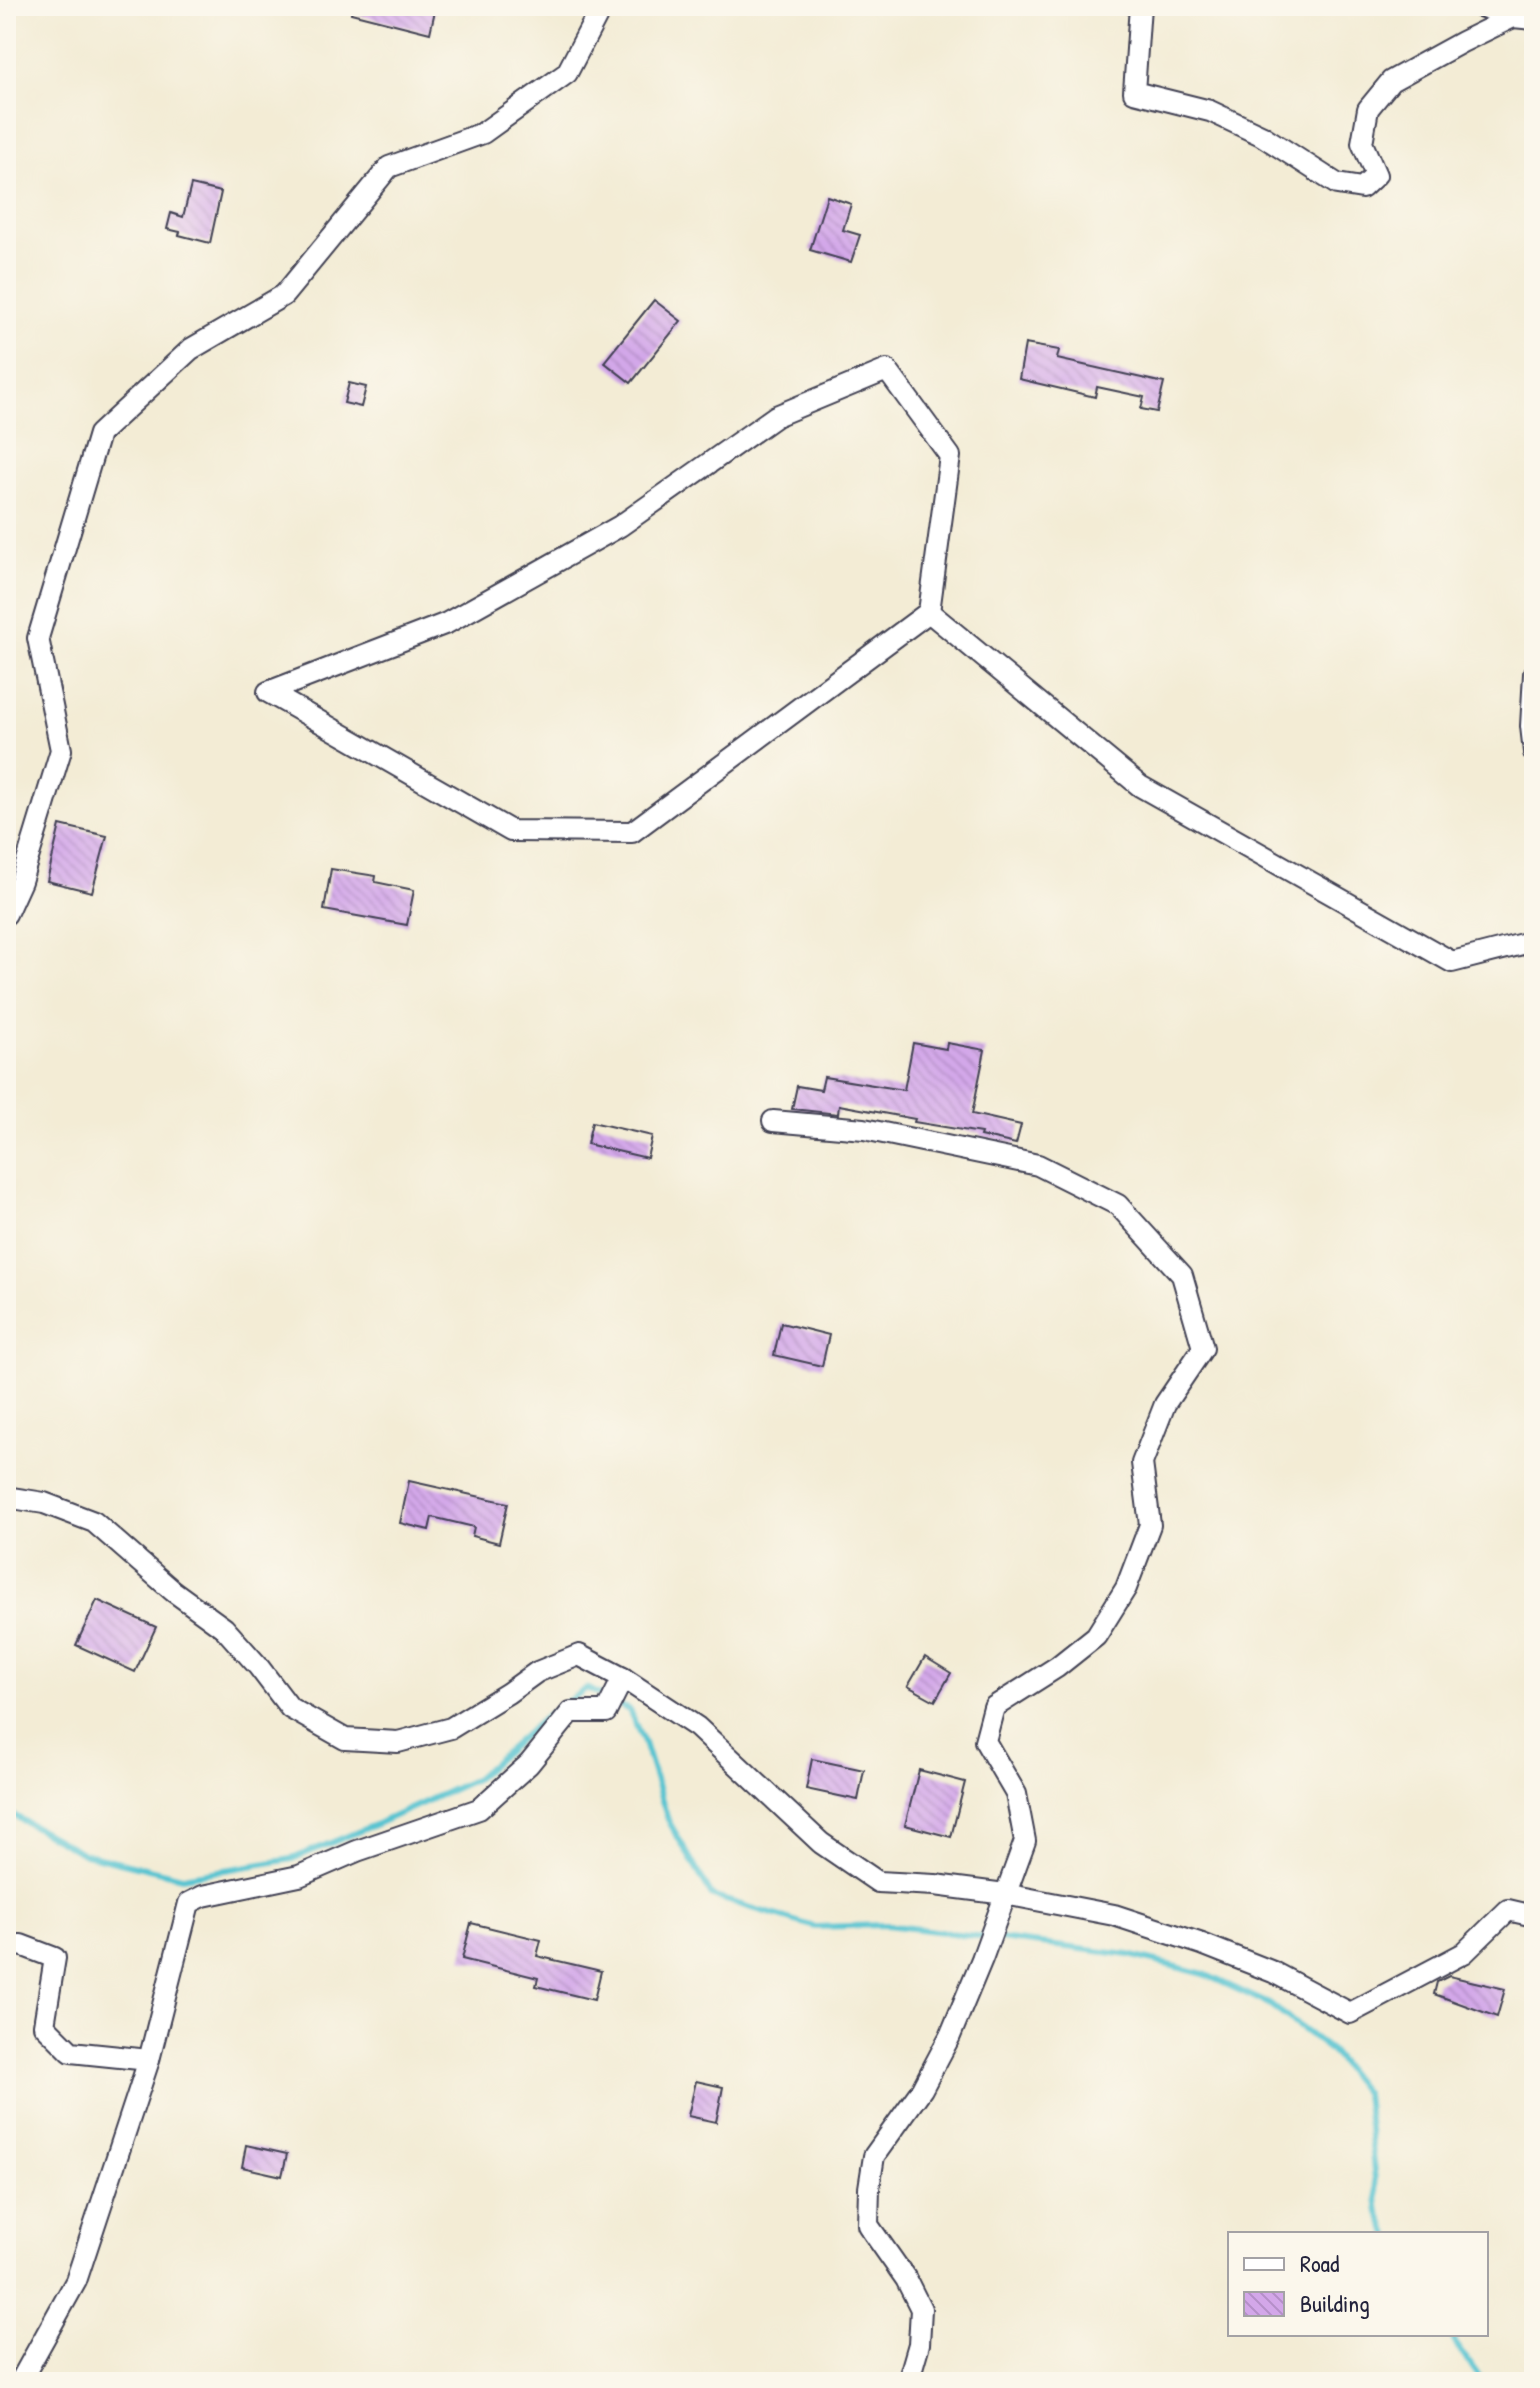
<svg xmlns="http://www.w3.org/2000/svg" width="1540" height="2388" viewBox="0 0 1540 2388" font-family="'Patrick Hand',sans-serif">
<defs>
<pattern id="building-back-hatch" width="6" height="6" patternUnits="userSpaceOnUse" patternTransform="scale(2)"><rect width="6" height="6" fill="#d3a7e9"/><path d="M-1 5l2 2M0 0l6 6M5-1l2 2" fill="none" stroke="#b58fc9"/></pattern>
</defs>
<rect width="100%" height="100%" fill="#fbf7ec"/>
<filter id="ink" filterUnits="userSpaceOnUse"><feTurbulence type="fractalNoise" baseFrequency=".0125" numOctaves="2"/><feDisplacementMap in="SourceGraphic" scale="16" xChannelSelector="R" yChannelSelector="G"/><feConvolveMatrix kernelMatrix="1 2 1 2 8 2 1 2 1" color-interpolation-filters="sRGB"/></filter>
<filter id="wash" filterUnits="userSpaceOnUse"><feTurbulence type="fractalNoise" baseFrequency=".006" numOctaves="4" result="noise"/><feDisplacementMap in="SourceGraphic" scale="32" xChannelSelector="R" yChannelSelector="G"/><feGaussianBlur stdDeviation="1.8" result="paint"/><feColorMatrix in="noise" values="0 0 0 0 0 0 0 0 0 0 0 0 0 0 0 0 0 1.4 0 .05"/><feComposite in="paint" operator="in"/></filter>
<g filter="url(#wash)">
<rect width="100%" height="100%" fill="#f3ecd5"/>
<g fill="none" stroke-linecap="round" stroke-linejoin="round">
<g stroke="#58c4d1" stroke-width="6">
<path d="M 6,1811 L 82,1853 L 182,1877 L 292,1859 L 379,1823 L 475,1779 L 545,1717 L 587,1688 L 629,1710 L 644,1743 L 668,1820 L 712,1896 L 815,1927 L 886,1925 L 1129,1955 L 1204,1974 L 1269,2004 L 1331,2051 L 1365,2094 L 1379,2213 L 1389,2234"/>
<path d="M 1449,2334 L 1483,2382"/>
</g>
</g>
<g id="blocks">
<g fill="url(#building-back-hatch)">
<path d="M 352,6 L 436,6 L 430,33 L 351,13 Z"/>
<path d="M 191,185 L 221,192 L 210,243 L 179,235 L 180,232 L 167,229 L 171,213 L 183,217 Z"/>
<path d="M 827,196 L 851,204 L 843,230 L 860,235 L 851,262 L 810,250 Z"/>
<path d="M 654,300 L 681,321 L 631,383 L 604,362 Z"/>
<path d="M 1025,344 L 1059,350 L 1057,359 L 1164,383 L 1157,412 L 1141,409 L 1144,397 L 1097,387 L 1095,397 L 1019,379 Z"/>
<path d="M 349,383 L 366,387 L 361,407 L 344,403 Z"/>
<path d="M 60,825 L 107,836 L 92,892 L 47,881 Z"/>
<path d="M 331,869 L 376,876 L 375,882 L 414,890 L 407,925 L 324,910 Z"/>
<path d="M 913,1043 L 946,1049 L 947,1043 L 985,1050 L 972,1114 L 1021,1125 L 1016,1144 L 980,1136 L 981,1133 L 914,1122 L 915,1119 L 839,1105 L 838,1114 L 792,1109 L 797,1086 L 821,1090 L 824,1077 L 904,1090 Z"/>
<path d="M 592,1122 L 652,1136 L 647,1158 L 587,1144 Z"/>
<path d="M 781,1323 L 829,1335 L 822,1366 L 774,1355 Z"/>
<path d="M 409,1481 L 508,1503 L 499,1543 L 472,1536 L 474,1527 L 432,1517 L 429,1530 L 400,1523 Z"/>
<path d="M 97,1600 L 156,1627 L 135,1672 L 76,1645 Z"/>
<path d="M 925,1657 L 951,1673 L 935,1701 L 908,1686 Z"/>
<path d="M 812,1759 L 864,1770 L 858,1800 L 806,1789 Z"/>
<path d="M 919,1770 L 965,1782 L 951,1837 L 905,1825 Z"/>
<path d="M 471,1923 L 541,1940 L 537,1956 L 601,1971 L 594,2000 L 536,1986 L 538,1978 L 462,1959 Z"/>
<path d="M 1449,1976 L 1505,1989 L 1497,2017 L 1434,1994 L 1437,1982 Z"/>
<path d="M 696,2081 L 723,2087 L 716,2122 L 688,2116 Z"/>
<path d="M 246,2145 L 287,2154 L 282,2176 L 242,2167 Z"/>
</g>
</g>
</g>
<g filter="url(#ink)">
<use href="#blocks" fill-opacity="0" stroke="#414052" stroke-width="2"/>
<g fill="none" stroke-linecap="round" stroke-linejoin="round">
<g stroke="#414052" stroke-width="24">
<g id="minor">
<path d="M 1140,6 L 1134,92 L 1210,111 L 1261,135 L 1337,184 L 1362,188 L 1376,175 L 1362,143 L 1368,109 L 1391,81 L 1462,42 L 1513,17"/>
<path d="M 1480,6 L 1513,17 L 1534,19"/>
<path d="M 887,370 L 950,456 L 929,612 L 632,832 L 511,831 L 268,692 L 447,623 L 620,526 L 776,416 Z"/>
<path d="M 929,612 L 1140,786 L 1452,962 L 1534,941"/>
<path d="M 1534,674 L 1531,726 L 1534,752"/>
<path d="M 6,914 L 21,881 L 61,750 L 38,638 L 99,434 L 191,349 L 284,295 L 389,167 L 483,133 L 567,73 L 602,6"/>
<path d="M 773,1121 L 864,1129 L 1038,1165 L 1118,1205 L 1182,1275 L 1203,1348 L 1165,1404 L 1142,1463 L 1150,1525 L 1126,1588 L 1096,1636 L 1057,1667 L 994,1707 L 985,1741 L 1016,1794 L 1025,1841 L 982,1959 L 950,2036 L 922,2089 L 874,2156 L 869,2188 L 868,2225 L 906,2279 L 921,2309 L 919,2344 L 908,2382"/>
<path d="M 6,1497 L 44,1503 L 94,1522 L 173,1591 L 224,1628 L 258,1666 L 290,1708 L 345,1739 L 398,1742 L 451,1728 L 508,1693 L 537,1672 L 579,1655 L 623,1678 L 697,1727 L 821,1843 L 878,1882 L 935,1885 L 1005,1894 L 1114,1915 L 1202,1944 L 1273,1972 L 1350,2013 L 1464,1953 L 1508,1910 L 1534,1916"/>
<path d="M 6,1947 L 21,1945 L 55,1958 L 44,2025 L 71,2052 L 149,2060"/>
<path d="M 20,2382 L 76,2281 L 149,2060 L 189,1903 L 203,1896 L 299,1876 L 357,1851 L 479,1809 L 529,1764 L 571,1712 L 606,1712 L 623,1678"/>
</g>
</g>
<use href="#minor" stroke="#fff" stroke-width="20"/>
</g>
</g>
<rect width="1540" height="2388" fill="none" stroke="#fbf7ec" stroke-width="32"/>
<rect x="1228" y="2232" width="260" height="104" fill="#fbf7ec" stroke="#a4a2a5" stroke-width="2"/>
<rect x="1244" y="2258" width="40" height="12" fill="#ffffff" stroke="#a4a2a5" stroke-width="2"/>
<text x="1300" y="2272" font-size="24" fill="#22223b">Road</text>
<rect x="1244" y="2292" width="40" height="24" fill="url(#building-back-hatch)" stroke="#a4a2a5" stroke-width="2"/>
<text x="1300" y="2312" font-size="24" fill="#22223b">Building</text>
</svg>
